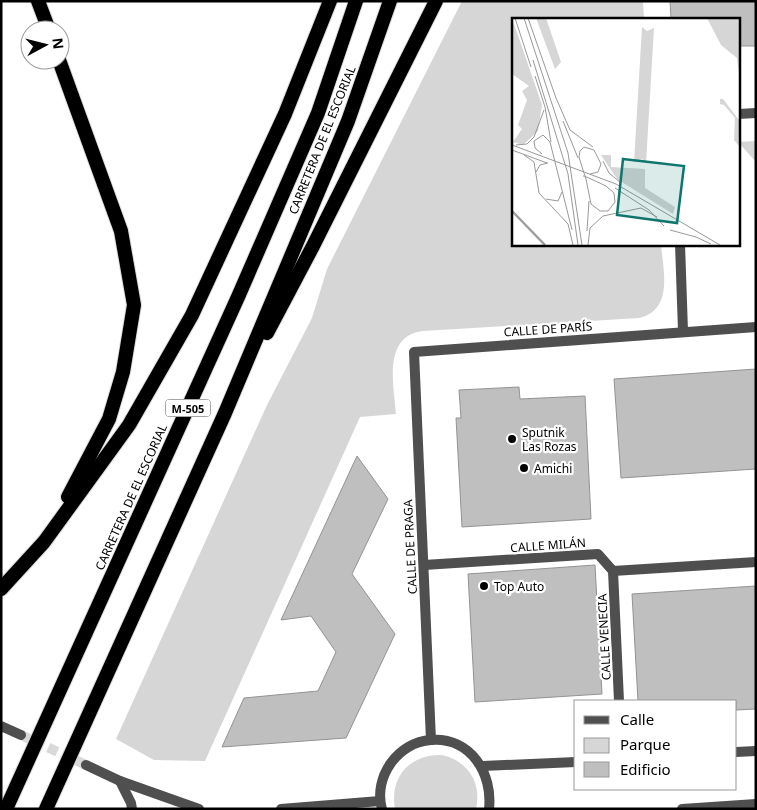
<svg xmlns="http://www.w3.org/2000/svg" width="757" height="810" viewBox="0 0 757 810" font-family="'Noto Sans',sans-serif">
<rect width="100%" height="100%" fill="#fff"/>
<g fill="#d6d6d6">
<path d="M 462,1 L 643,1 L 644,19 L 513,19 L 513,244 L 661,244 C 663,270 674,310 639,318 L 423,331 C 382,336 394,386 396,414 L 360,417 L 205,761 L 154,760 L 116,739 L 267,405 L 312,318 L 327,269 Z"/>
<path d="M 756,141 L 756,162 L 738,142 Z"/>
<path d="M 442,755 C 468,761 482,783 476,809 L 395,809 C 389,777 410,754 442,755 Z"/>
</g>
<g fill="#bfbfbf" stroke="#939393">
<path d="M 670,1 L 756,1 L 756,46 L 738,46 L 738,19 L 671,19 Z"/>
<path d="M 756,369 L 756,469 L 621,478 L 614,379 Z"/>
<path d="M 519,387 L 520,399 L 585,396 L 591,519 L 462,527 L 456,418 L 461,418 L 459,390 Z"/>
<path d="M 357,456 L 388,499 L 352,574 L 395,634 L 346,738 L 222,747 L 244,698 L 318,691 L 336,652 L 311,616 L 281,620 Z"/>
<path d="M 595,565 L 602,694 L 475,702 L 468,574 Z"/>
<path d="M 756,586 L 756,709 L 736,710 L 736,701 L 638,701 L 632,594 Z"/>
</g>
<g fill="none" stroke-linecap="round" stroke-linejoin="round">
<path stroke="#d9d9d9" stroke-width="10" stroke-dasharray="10 5" stroke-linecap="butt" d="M 21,735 L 86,765"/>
<g stroke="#dbdbdb" stroke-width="16">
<g id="trunk">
<path d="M 38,1 L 49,30"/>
<path d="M 59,60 L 121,231 L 134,305 L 123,372 L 109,419 L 68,497"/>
<path d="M 267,333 L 313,246 L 436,1"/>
<path d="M 1,589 L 44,542 L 129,425 L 192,315 L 285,114 L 330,1"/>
<path d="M 6,809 L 238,297 L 318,113 L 356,1"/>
<path d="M 46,809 L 225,413 L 348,121 L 390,1"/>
</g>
</g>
<g stroke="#4f4f4f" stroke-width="10">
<path d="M 424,565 L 598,554 L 613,571 L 756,562"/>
<path d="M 613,571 L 619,701"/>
</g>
<g stroke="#4f4f4f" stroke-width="10">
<path d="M 738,114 L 756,113"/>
<path d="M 680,244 L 683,331"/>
<path d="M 1,726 L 21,735"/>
<path d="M 431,740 L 414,352 L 756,327"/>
<path d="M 736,752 L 756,751"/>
<path d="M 86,765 L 120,781 L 199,809"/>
<path d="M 483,766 L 576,762"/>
<path d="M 120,781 L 131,803 L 132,809"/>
<path d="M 281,809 L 380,801"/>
<path d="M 382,809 C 373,777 398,742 431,740 C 471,737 493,774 489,809"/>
<path d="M 682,809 L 756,804"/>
</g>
<use href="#trunk" stroke="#000" stroke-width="14"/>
</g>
<g fill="#000" stroke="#fff" stroke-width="2">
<circle cx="512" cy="439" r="5"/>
<circle cx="524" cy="468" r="5"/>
<circle cx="484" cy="586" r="5"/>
</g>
<g text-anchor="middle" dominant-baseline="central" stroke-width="4.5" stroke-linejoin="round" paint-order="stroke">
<rect fill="#fff" stroke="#4c4c4c" stroke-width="1" x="165.5" y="399.5" width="45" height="17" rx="4"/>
<g font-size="11" font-weight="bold" fill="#000">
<text x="188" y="408">M-505</text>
</g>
<g font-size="12" fill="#000" stroke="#fff">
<text transform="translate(322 140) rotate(-68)">CARRETERA DE EL ESCORIAL</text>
<text transform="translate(548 329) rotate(-4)">CALLE DE PARÍS</text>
<text transform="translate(131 497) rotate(-66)">CARRETERA DE EL ESCORIAL</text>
<text transform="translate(548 545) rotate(-4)">CALLE MILÁN</text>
<text transform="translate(410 547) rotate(-93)">CALLE DE PRAGA</text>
<text transform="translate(604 637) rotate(-93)">CALLE VENECIA</text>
</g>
<g font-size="12" fill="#000" stroke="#fff" text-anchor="start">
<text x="522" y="432">Sputnik<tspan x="522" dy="14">Las Rozas</tspan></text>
<text x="534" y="468">Amichi</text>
<text x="494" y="586">Top Auto</text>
</g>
</g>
<g transform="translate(512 18)">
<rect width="228" height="228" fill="#fff"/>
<path d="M 0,0 L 30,87 L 26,113 L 11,127 L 1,124 L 10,111 L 6,107 L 15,82 L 10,73 L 17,68 L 0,56 ZM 24,0 L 34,0 L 49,44 L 43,51 ZM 195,0 L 227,0 L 227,55 L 225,40 L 209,27 ZM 130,9 L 135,13 L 142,10 L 134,145 L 130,141 L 122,144 ZM 208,81 L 211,81 L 227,102 L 227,128 L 222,122 L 223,100 L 212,87 L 208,86 ZM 89,137 L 99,137 L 99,149 L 133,151 L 133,170 L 163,189 L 161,196 L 105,161 Z" fill="#d6d6d6"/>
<path fill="none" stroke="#9d9d9d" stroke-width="2.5" d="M 0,193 L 33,227"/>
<path fill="none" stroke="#999" stroke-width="1" d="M 3,0 L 19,49M 12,0 L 56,135 L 70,227M 16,0 L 44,80M 21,42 L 56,156 L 66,227M 23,58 L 33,89 L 39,124M 44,80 L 58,112 L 81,129M 51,103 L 66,140M 0,127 L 104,166 L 208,227M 4,127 L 15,126 L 22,119 L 32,92M 0,132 L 35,145M 30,136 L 23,130 L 22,123 L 31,117 L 38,124 L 60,212M 12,137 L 22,144 L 27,175 L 56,206 L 61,227M 91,143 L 97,155 L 109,165M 24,154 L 28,147 L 36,145M 71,158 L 72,158 L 79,161 L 94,168 L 102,175 L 103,184 L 96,193 L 88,193 L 79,186 L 74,161 L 71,152 L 67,139 L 68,133 L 72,129 L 82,132 L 89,146 L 86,154 L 78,156M 103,170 L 137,192 L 152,208M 34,181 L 46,183 L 50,174M 158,212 L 184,219 L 199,226M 75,213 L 77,183M 76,227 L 78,210 L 91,198 L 129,190 L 145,199"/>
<path fill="#0f766e" fill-opacity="0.15" stroke="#0f766e" stroke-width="2.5" d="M 111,141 L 172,148 L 165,205 L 105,197 Z"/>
<rect width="228" height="228" fill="none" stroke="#000" stroke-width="2.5"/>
</g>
<rect width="757" height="810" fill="none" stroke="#000000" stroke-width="5"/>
<rect x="574" y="700" width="162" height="90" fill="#ffffff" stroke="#999999"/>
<rect x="584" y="716" width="25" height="8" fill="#4f4f4f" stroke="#999999"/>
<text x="620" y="725" font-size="15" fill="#000000">Calle</text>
<rect x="584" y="738" width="25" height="15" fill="#d6d6d6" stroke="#999999"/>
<text x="620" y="750" font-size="15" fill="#000000">Parque</text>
<rect x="584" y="762" width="25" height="15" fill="#bfbfbf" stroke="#999999"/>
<text x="620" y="775" font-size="15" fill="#000000">Edificio</text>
<g transform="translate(45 45) rotate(83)"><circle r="24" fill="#ffffff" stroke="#999999"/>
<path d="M0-4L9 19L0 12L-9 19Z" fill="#000000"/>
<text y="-8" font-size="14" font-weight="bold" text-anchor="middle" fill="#000000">N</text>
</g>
</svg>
